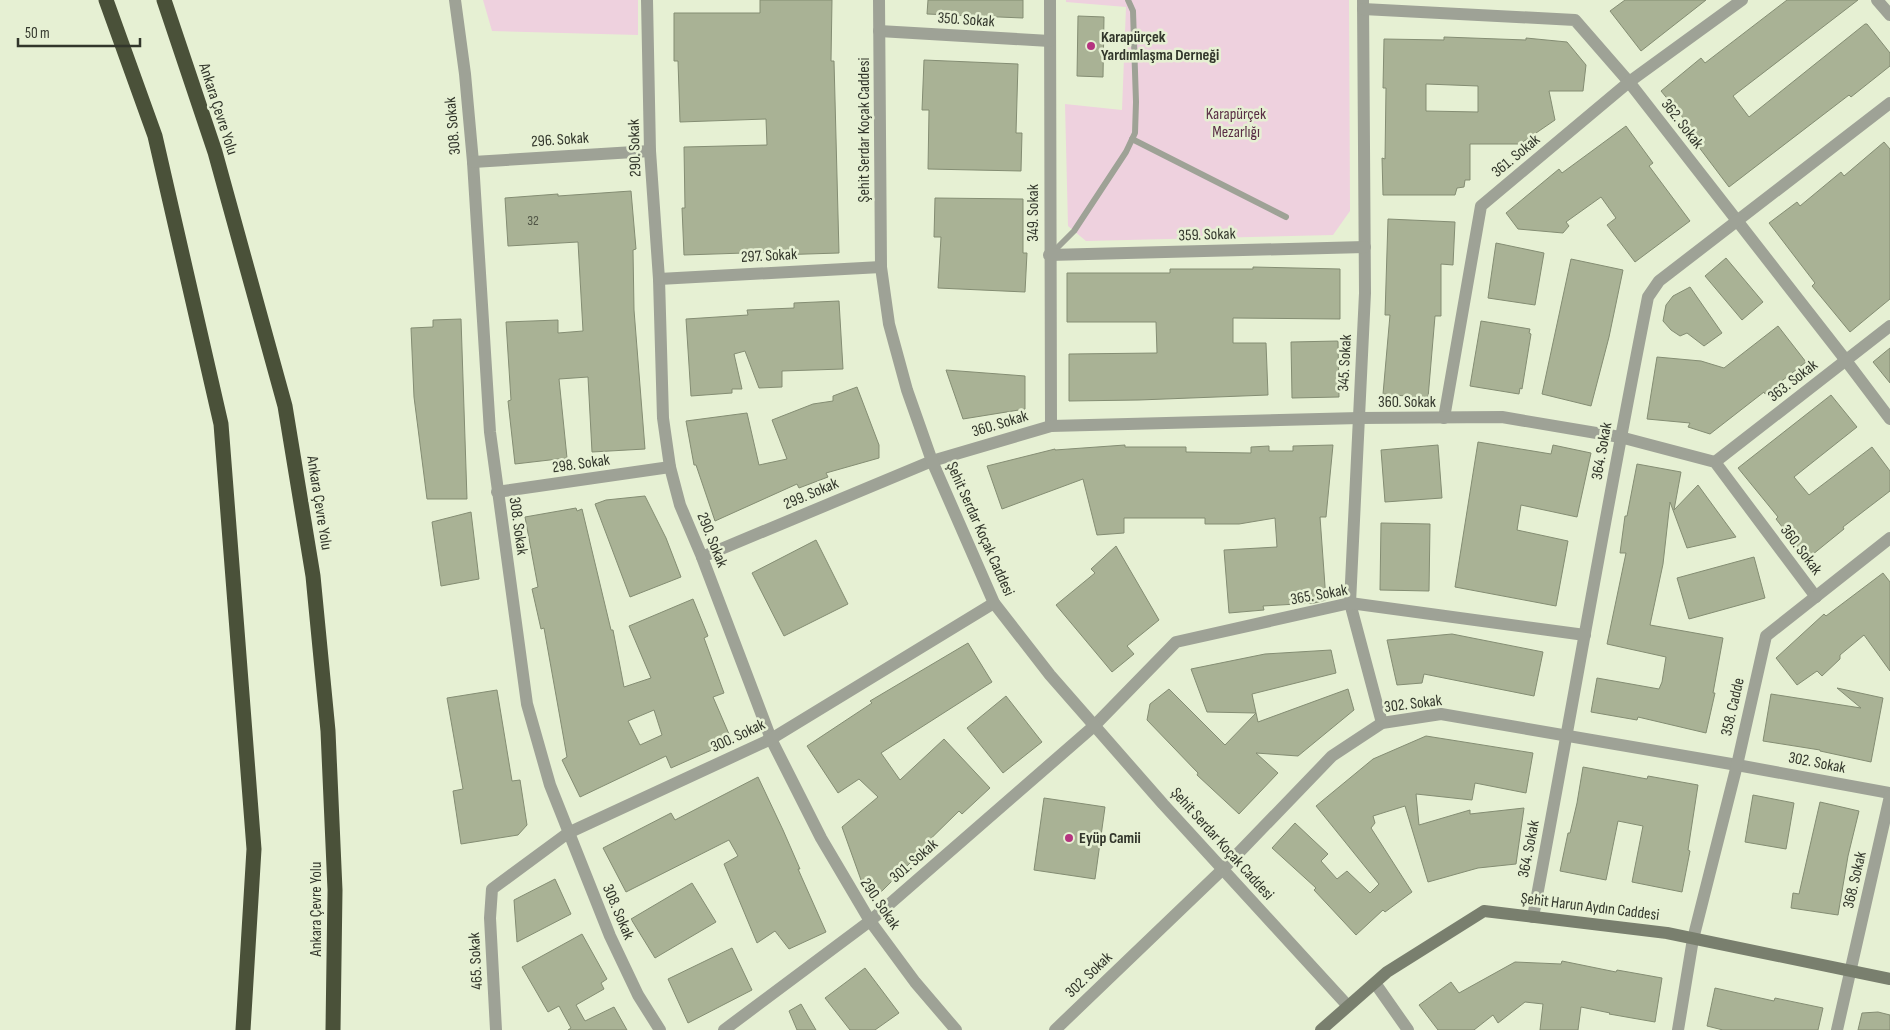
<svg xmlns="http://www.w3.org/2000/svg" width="1890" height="1030" viewBox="0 0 1890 1030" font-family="'Sofia Sans Condensed',sans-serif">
<rect width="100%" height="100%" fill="#e6f0d3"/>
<g fill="#eed1de">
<path d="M 483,0 L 638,0 L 638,35 L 492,31 Z"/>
<path d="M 1066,0 L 1349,0 L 1350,211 L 1333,235 L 1086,241 L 1068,226 L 1065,104 L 1122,110 L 1126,7 L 1066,2 Z"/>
</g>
<g fill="#a9b295" stroke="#848d73" fill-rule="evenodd">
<path d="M 760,0 L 832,0 L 831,61 L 834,61 L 839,253 L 775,255 L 775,252 L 684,255 L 682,208 L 685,208 L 684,147 L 767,145 L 766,119 L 680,122 L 678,61 L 674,61 L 674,13 L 760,13 Z"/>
<path d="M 928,0 L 1023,0 L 1023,18 L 927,14 Z"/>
<path d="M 1625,0 L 1706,0 L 1641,51 L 1610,11 Z"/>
<path d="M 1787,0 L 1858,0 L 1733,96 L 1749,117 L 1865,24 L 1867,24 L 1890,53 L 1890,66 L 1851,97 L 1849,95 L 1729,187 L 1698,146 L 1703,142 L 1661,91 L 1701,58 L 1705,63 Z"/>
<path d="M 1078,16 L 1104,17 L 1103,77 L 1077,76 Z"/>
<path d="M 1444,37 L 1526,40 L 1526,38 L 1567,42 L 1586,65 L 1583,91 L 1549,91 L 1555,120 L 1520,144 L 1470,144 L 1470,180 L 1465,180 L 1464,187 L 1457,188 L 1455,195 L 1383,195 L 1382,158 L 1385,159 L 1386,88 L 1383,88 L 1384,39 L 1444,40 ZM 1426,84 L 1478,86 L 1478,112 L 1426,111 Z"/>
<path d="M 924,60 L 1018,64 L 1016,133 L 1022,133 L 1021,171 L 928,169 L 929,110 L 922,110 Z"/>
<path d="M 1626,126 L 1653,163 L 1649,166 L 1690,221 L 1635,262 L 1607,225 L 1616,218 L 1601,197 L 1566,222 L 1569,226 L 1563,233 L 1518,229 L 1506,213 L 1559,169 L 1562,173 Z"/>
<path d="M 1884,142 L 1890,149 L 1890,299 L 1850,332 L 1812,286 L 1815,283 L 1769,223 L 1797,202 L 1800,206 L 1841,172 L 1844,176 Z"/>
<path d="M 631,191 L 636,249 L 633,250 L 634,310 L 645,449 L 592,452 L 588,377 L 559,379 L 567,458 L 515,464 L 508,401 L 511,400 L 506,322 L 558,320 L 558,333 L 583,331 L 578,242 L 508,246 L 505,198 L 558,194 L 558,196 Z"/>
<path d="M 935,198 L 1023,199 L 1023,253 L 1027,253 L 1025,292 L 938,288 L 941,237 L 934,237 Z"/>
<path d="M 1388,219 L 1455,222 L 1453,265 L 1441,264 L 1441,316 L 1435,316 L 1428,398 L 1383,394 L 1390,315 L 1385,315 Z"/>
<path d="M 1496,243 L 1544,253 L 1535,305 L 1488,298 Z"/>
<path d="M 1726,258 L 1763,302 L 1742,320 L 1705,276 Z"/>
<path d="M 1571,259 L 1623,270 L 1609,337 L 1591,406 L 1542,394 Z"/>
<path d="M 1253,267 L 1340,269 L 1340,319 L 1233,318 L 1233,343 L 1266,343 L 1268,395 L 1139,400 L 1069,401 L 1069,354 L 1157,353 L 1156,322 L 1067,322 L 1067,273 L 1170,273 L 1170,269 L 1253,269 Z"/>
<path d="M 1690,287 L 1722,333 L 1704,346 L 1687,333 L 1680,336 L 1671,330 L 1663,321 L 1666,305 L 1673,296 Z"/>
<path d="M 839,301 L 843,369 L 782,371 L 782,387 L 759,388 L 745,351 L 734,354 L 742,389 L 732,389 L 732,393 L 691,396 L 686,319 L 748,315 L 747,310 L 794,308 L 794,303 Z"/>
<path d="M 461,319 L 467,499 L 427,499 L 414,397 L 411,328 L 433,327 L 433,320 Z"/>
<path d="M 1481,321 L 1530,329 L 1529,333 L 1531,334 L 1522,389 L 1520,388 L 1519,394 L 1470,386 Z"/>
<path d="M 1778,326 L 1806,362 L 1765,394 L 1764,392 L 1710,434 L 1688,427 L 1690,423 L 1647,419 L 1657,357 L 1701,361 L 1724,368 Z"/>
<path d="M 1338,341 L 1339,397 L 1292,398 L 1291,342 Z"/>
<path d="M 1890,348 L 1890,383 L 1873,362 Z"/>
<path d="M 946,370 L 1025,376 L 1025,409 L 963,419 Z"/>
<path d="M 857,387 L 879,445 L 879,458 L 826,473 L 828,477 L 799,488 L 797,484 L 715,521 L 696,465 L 694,465 L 686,421 L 747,413 L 759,465 L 787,459 L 772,420 L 813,404 L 833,401 L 833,396 Z"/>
<path d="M 1831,395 L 1857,427 L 1794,477 L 1809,495 L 1872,447 L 1890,471 L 1890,491 L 1843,527 L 1844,529 L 1807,559 L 1776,519 L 1778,517 L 1738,468 Z"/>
<path d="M 1478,442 L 1551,454 L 1553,445 L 1591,453 L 1577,517 L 1521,505 L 1517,530 L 1568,541 L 1556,606 L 1455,587 Z"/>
<path d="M 1125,445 L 1125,447 L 1186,447 L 1186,452 L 1251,453 L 1251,447 L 1269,446 L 1269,451 L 1293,451 L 1293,446 L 1333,445 L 1326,517 L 1320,517 L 1326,600 L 1314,603 L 1263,606 L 1264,610 L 1229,613 L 1224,550 L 1277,547 L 1275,518 L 1239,524 L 1205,524 L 1205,518 L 1124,518 L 1124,533 L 1097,535 L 1083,479 L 1002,509 L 987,466 L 1055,449 L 1055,450 Z"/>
<path d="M 1438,445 L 1442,498 L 1385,502 L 1381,450 Z"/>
<path d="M 1637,464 L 1681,472 L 1674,510 L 1698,485 L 1736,537 L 1687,548 L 1670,502 L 1663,564 L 1650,625 L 1723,638 L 1713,693 L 1715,693 L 1706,733 L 1638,717 L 1637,720 L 1591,712 L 1597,678 L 1659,689 L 1662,682 L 1666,657 L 1607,644 L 1626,553 L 1620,553 L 1625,516 L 1627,516 Z"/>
<path d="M 645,496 L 666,538 L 681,577 L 630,597 L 595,504 L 606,500 Z"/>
<path d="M 576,508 L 577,511 L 582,509 L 611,630 L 613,630 L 624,687 L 651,678 L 629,626 L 693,599 L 708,636 L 704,638 L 724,693 L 713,697 L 732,741 L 671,768 L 666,756 L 580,797 L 562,760 L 567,757 L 544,628 L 541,629 L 532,589 L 538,587 L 525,517 ZM 654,710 L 662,735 L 640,745 L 628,721 Z"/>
<path d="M 471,512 L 479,579 L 441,586 L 432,522 Z"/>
<path d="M 1381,523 L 1430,524 L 1429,591 L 1380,590 Z"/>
<path d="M 816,540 L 848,604 L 784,636 L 752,573 Z"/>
<path d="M 1116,546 L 1159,620 L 1127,646 L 1134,654 L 1112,672 L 1056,605 L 1095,573 L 1091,569 Z"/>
<path d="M 1754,557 L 1765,598 L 1689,619 L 1677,578 Z"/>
<path d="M 1883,573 L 1890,582 L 1890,671 L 1864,635 L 1840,655 L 1840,659 L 1822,676 L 1817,671 L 1797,685 L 1776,658 L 1824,614 L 1826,616 Z"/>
<path d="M 1452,634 L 1543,652 L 1534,696 L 1424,674 L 1422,683 L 1397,685 L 1387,640 Z"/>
<path d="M 968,643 L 992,682 L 881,753 L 900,780 L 944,739 L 990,788 L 962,814 L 959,811 L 908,861 L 910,863 L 876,897 L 861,880 L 842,827 L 878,797 L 859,779 L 838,793 L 807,746 L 872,703 L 870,701 Z"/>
<path d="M 1331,650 L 1336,673 L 1252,694 L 1256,713 L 1207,712 L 1191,669 L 1265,654 Z"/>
<path d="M 1837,688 L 1883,698 L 1871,762 L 1820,751 L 1820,750 L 1763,741 L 1771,694 L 1861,708 Z"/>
<path d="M 1169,689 L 1225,745 L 1256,713 L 1258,722 L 1348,689 L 1354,710 L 1298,756 L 1256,753 L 1278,773 L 1239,814 L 1197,775 L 1198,773 L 1147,720 L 1150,704 Z"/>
<path d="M 497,690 L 512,781 L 520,780 L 527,825 L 518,835 L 461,844 L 453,791 L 463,789 L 447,698 Z"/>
<path d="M 1006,696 L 1042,742 L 1003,773 L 967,728 Z"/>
<path d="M 1426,736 L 1533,753 L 1526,793 L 1475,783 L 1472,800 L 1416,794 L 1419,825 L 1470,810 L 1470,814 L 1524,808 L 1516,864 L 1478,868 L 1428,882 L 1405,806 L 1373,816 L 1375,823 L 1371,828 L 1412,892 L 1385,912 L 1383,910 L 1356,935 L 1314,890 L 1316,888 L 1272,848 L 1295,823 L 1328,854 L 1321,861 L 1337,879 L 1347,871 L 1370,893 L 1379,884 L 1316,806 L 1373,759 Z"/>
<path d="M 1583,767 L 1647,779 L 1648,776 L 1698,785 L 1688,850 L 1690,851 L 1682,892 L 1632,882 L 1643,826 L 1618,821 L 1606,880 L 1560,871 L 1568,833 L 1570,833 L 1577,803 Z"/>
<path d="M 758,777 L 783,830 L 800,869 L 798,869 L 826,932 L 789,949 L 775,931 L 757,943 L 724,864 L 738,856 L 729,840 L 626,892 L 603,848 L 671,813 L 675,820 Z"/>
<path d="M 1753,795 L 1794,803 L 1786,849 L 1745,842 Z"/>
<path d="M 1044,798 L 1105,807 L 1095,879 L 1034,870 Z"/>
<path d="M 1820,802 L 1859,811 L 1848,856 L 1838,915 L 1791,908 L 1793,893 L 1799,894 Z"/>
<path d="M 555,879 L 571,914 L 517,942 L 514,900 Z"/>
<path d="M 692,883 L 716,922 L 655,958 L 631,919 Z"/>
<path d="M 582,934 L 607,979 L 601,983 L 604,989 L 576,1005 L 585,1021 L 614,1007 L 627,1030 L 568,1030 L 571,1028 L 559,1006 L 548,1012 L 522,967 Z"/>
<path d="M 732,948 L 752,990 L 688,1023 L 668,979 Z"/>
<path d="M 1562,961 L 1616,972 L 1617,970 L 1662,978 L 1655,1022 L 1609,1014 L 1610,1013 L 1581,1007 L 1578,1030 L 1540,1030 L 1543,1004 L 1525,1002 L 1498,1023 L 1493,1015 L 1474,1030 L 1438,1030 L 1419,1005 L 1451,982 L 1459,993 L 1515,962 L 1561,964 Z"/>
<path d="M 865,968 L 899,1013 L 875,1030 L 850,1030 L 825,998 Z"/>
<path d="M 1715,988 L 1774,1001 L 1775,998 L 1823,1008 L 1818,1030 L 1723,1030 L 1707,1026 Z"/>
<path d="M 801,1004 L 809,1018 L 816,1030 L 797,1030 L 789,1011 Z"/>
<path d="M 1878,1012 L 1890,1015 L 1890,1030 L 1858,1030 L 1862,1013 Z"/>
</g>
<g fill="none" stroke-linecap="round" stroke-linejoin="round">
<g stroke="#9ea296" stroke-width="6">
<path d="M 1132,139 L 1286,217"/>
<path d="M 1052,253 L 1074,231 L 1126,152 L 1135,133 L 1136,102 L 1133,11 L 1128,0"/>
</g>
<g stroke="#9ea296" stroke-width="12">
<path d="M 455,0 L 465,74 L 473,162 L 490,432 L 527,704 L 550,785 L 610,936 L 638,995 L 660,1030"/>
<path d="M 647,0 L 650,151 L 659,279 L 663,418 L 670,467 L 680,505 L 702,557 L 771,739 L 821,838 L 870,921 L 915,982 L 956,1030"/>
<path d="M 1050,0 L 1051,426"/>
<path d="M 1363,0 L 1365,293 L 1350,603 L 1382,723"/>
<path d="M 1877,0 L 1890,15"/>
<path d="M 1363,9 L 1575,20 L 1629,82 L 1841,354 L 1890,419"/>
<path d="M 879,31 L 1050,41"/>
<path d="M 473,162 L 650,151"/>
<path d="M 1049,255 L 1365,247"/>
<path d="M 659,279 L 881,267"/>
<path d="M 1444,418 L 1481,206 L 1629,82 L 1742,0"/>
<path d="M 1715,462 L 1890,326"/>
<path d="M 497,492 L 670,467"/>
<path d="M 702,557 L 932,461 L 1051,426 L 1359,418 L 1502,417 L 1620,437 L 1715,462 L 1816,597"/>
<path d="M 1533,917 C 1572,710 1607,503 1648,297 L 1659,281 L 1890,103"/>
<path d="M 1375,983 L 1408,1030"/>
<path d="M 496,1030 L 490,918 L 492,889 L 568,833 L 771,739 L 994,603"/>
<path d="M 724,1030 L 870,921 L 1094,726 L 1176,642 L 1350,603 L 1585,635"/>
<path d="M 1055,1030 L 1223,869 L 1332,756 L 1382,723 L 1441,714 L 1737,765 L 1890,793"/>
<path d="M 1678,1030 L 1693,939"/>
<path d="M 1837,1030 L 1890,796"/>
</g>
<g stroke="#9ea296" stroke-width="12">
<path d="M 879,0 L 881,267 L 889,324 L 907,390 L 932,461 L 994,603 L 1050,675 L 1163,804 L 1348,1006"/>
<path d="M 1693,939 L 1737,765 L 1766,636 L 1890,538"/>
</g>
<path stroke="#797f6e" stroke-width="12" d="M 1321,1030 L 1387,972 L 1484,911 L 1667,933 L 1890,979"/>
<g stroke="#4a5139" stroke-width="15">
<path d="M 106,0 L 155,136 L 221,424 L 254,849 L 243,1030"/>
<path d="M 164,0 L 215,152 L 285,406 L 313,576 L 328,731 L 335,890 L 333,1030"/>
</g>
</g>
<g fill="#b53480" stroke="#e6f0d3" stroke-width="2">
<circle cx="1091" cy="46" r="5"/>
<circle cx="1069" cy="838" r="5"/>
</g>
<g text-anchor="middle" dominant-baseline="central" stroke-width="5" stroke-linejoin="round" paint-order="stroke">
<g font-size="14" fill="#505546">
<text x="533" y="220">32</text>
</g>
<g font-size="16" fill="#32362b" stroke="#e6f0d3">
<text transform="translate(966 20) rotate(4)">350. Sokak</text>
<text transform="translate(218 109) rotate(72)">Ankara Çevre Yolu</text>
<text transform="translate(1682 124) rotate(52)">362. Sokak</text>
<text transform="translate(453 126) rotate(-95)">308. Sokak</text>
<text transform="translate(864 130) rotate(-90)">Şehit Serdar Koçak Caddesi</text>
<text transform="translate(560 140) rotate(-4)">296. Sokak</text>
<text transform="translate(635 148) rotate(-92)">290. Sokak</text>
<text transform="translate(1516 156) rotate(-40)">361. Sokak</text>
<text transform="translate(1033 213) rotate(-90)">349. Sokak</text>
<text transform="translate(1207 235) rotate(-2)">359. Sokak</text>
<text transform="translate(769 256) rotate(-3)">297. Sokak</text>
<text transform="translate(1345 363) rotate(-87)">345. Sokak</text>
<text transform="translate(1793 381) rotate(-38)">363. Sokak</text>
<text x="1407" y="402">360. Sokak</text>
<text transform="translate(1000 424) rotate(-17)">360. Sokak</text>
<text transform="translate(1602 451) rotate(-80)">364. Sokak</text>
<text transform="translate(581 464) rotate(-8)">298. Sokak</text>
<text transform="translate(811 494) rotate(-23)">299. Sokak</text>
<text transform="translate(319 503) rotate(81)">Ankara Çevre Yolu</text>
<text transform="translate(518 526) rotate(82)">308. Sokak</text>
<text transform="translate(980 529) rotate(66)">Şehit Serdar Koçak Caddesi</text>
<text transform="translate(712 540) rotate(68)">290. Sokak</text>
<text transform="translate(1801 550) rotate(53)">360. Sokak</text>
<text transform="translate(1319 595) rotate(-10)">365. Sokak</text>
<text transform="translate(1413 704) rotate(-7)">302. Sokak</text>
<text transform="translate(1733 707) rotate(-77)">358. Cadde</text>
<text transform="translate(738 736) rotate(-25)">300. Sokak</text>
<text transform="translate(1817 763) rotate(11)">302. Sokak</text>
<text transform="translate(1222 844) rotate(48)">Şehit Serdar Koçak Caddesi</text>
<text transform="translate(1529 849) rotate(-79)">364. Sokak</text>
<text transform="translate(914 861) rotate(-41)">301. Sokak</text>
<text transform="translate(1855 880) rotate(-77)">368. Sokak</text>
<text transform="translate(880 904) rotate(56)">290. Sokak</text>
<text transform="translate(1590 907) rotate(7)">Şehit Harun Aydın Caddesi</text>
<text transform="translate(316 909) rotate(-90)">Ankara Çevre Yolu</text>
<text transform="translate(618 912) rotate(67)">308. Sokak</text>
<text transform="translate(476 961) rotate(-93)">465. Sokak</text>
<text transform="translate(1089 975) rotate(-44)">302. Sokak</text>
</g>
<g font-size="16" font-weight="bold" fill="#32362b" stroke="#e6f0d3" text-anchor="start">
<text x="1101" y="37">Karapürçek<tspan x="1101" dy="18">Yardımlaşma Derneği</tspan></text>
<text x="1079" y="838">Eyüp Camii</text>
</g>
<g font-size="16" fill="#5a2e45" stroke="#e6f0d3">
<text x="1236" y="114">Karapürçek<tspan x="1236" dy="18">Mezarlığı</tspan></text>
</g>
</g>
<path d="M18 38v8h122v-8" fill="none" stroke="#32362b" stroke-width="2.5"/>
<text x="25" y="38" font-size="15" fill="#32362b" stroke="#e6f0d3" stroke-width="4" paint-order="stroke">50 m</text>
</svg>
